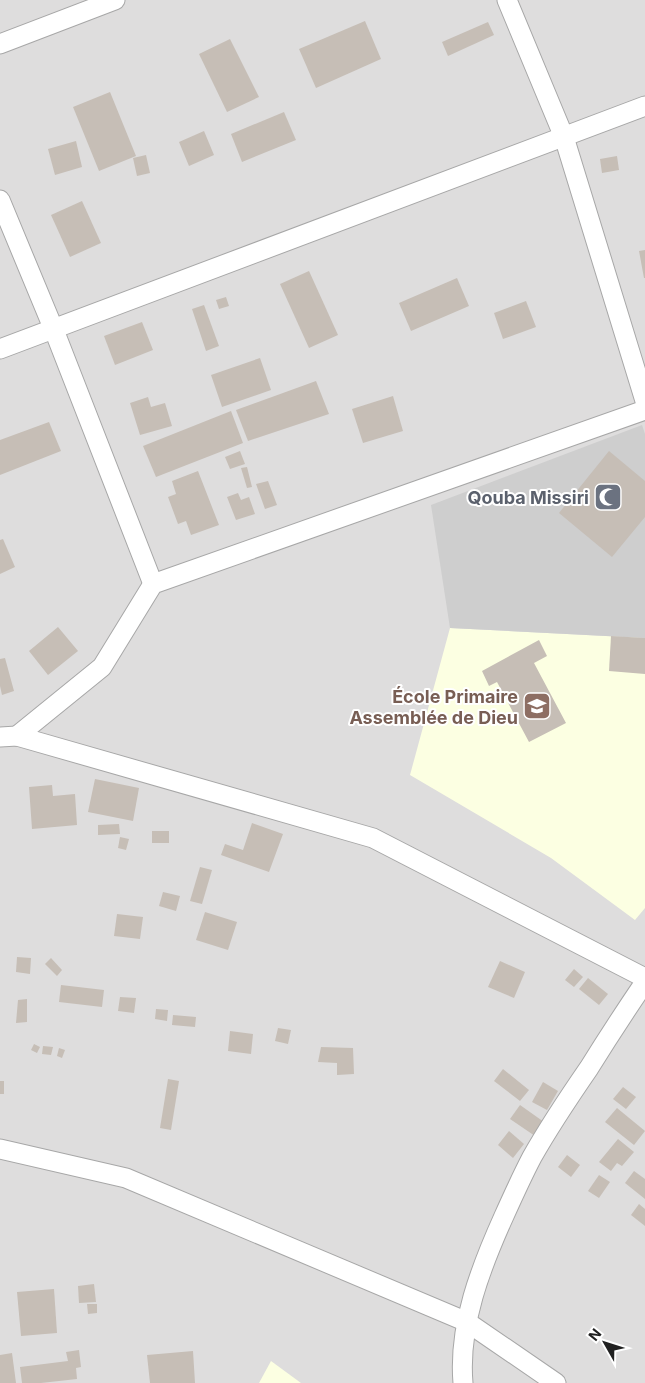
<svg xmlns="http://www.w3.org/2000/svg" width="645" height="1383" viewBox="0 0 645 1383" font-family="Inter,sans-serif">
<rect width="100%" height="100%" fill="#f1efe7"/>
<rect fill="#dedddd" x="0" y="0" width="645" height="1383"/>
<g fill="#fcffe2">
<path d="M 450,628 L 645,638 L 645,908 L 635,920 L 551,858 L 410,775 Z"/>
<path d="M 271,1361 L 301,1383 L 259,1383 Z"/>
</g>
<path fill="#cecece" d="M 642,425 L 645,434 L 645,638 L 450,628 L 431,505 Z"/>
<g fill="#c6beb6">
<path d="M 365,21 L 381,59 L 316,88 L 299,49 Z"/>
<path d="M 488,22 L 494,35 L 448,56 L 442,42 Z"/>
<path d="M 230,39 L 259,97 L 227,112 L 199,54 Z"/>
<path d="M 110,92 L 136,156 L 99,171 L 73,107 Z"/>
<path d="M 284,112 L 296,140 L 242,162 L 231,134 Z"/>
<path d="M 204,131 L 214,155 L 189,166 L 179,142 Z"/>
<path d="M 76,141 L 82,167 L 55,175 L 48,149 Z"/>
<path d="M 146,155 L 150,173 L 137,176 L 133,158 Z"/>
<path d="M 617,156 L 619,170 L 602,173 L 600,159 Z"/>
<path d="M 82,201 L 101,243 L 70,257 L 51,215 Z"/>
<path d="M 645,250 L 645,278 L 644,278 L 639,251 Z"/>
<path d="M 309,271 L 338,335 L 309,348 L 280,284 Z"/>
<path d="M 457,278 L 469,306 L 411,331 L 399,303 Z"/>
<path d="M 226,297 L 229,306 L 219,309 L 216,300 Z"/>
<path d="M 526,301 L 536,327 L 503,339 L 494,313 Z"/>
<path d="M 204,305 L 219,346 L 206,351 L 192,309 Z"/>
<path d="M 142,322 L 153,350 L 115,365 L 104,336 Z"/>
<path d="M 260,358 L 271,390 L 222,407 L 211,375 Z"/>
<path d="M 316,381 L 329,414 L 248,441 L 236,410 Z"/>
<path d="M 393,396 L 403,431 L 363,443 L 352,409 Z"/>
<path d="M 148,397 L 151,407 L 165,403 L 172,426 L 140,435 L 130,403 Z"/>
<path d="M 231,411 L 243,443 L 156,477 L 143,446 Z"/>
<path d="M 49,422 L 61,451 L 0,475 L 0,440 Z"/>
<path d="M 240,451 L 245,464 L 230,469 L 225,457 Z"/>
<path d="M 609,451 L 645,481 L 645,517 L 612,557 L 559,513 Z"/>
<path d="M 247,467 L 252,487 L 247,488 L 241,468 Z"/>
<path d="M 198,471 L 219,525 L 191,535 L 186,521 L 178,524 L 168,497 L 176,494 L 172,481 Z"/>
<path d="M 268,481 L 277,505 L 265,509 L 256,484 Z"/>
<path d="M 238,493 L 241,500 L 249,497 L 255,514 L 236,520 L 227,497 Z"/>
<path d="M 3,539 L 15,567 L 0,574 L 0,540 Z"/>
<path d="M 58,627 L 78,651 L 48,675 L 29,651 Z"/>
<path d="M 611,636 L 645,638 L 645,674 L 609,671 Z"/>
<path d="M 539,640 L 547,656 L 534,663 L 566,723 L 529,742 L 497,682 L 489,686 L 482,671 Z"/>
<path d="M 5,658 L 14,691 L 2,695 L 0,686 L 0,659 Z"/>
<path d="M 95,779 L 139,788 L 133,821 L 88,812 Z"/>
<path d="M 52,785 L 53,796 L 75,794 L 77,825 L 32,829 L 29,787 Z"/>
<path d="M 252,823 L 283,834 L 269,872 L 221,855 L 225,844 L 243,850 Z"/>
<path d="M 119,824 L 120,834 L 98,835 L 98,825 Z"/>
<rect x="152" y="831" width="17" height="12"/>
<path d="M 120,837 L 129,839 L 126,850 L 118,848 Z"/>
<path d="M 200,867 L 212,870 L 202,904 L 190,901 Z"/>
<path d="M 163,892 L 180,896 L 176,911 L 159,906 Z"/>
<path d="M 205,912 L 237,922 L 228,950 L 196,940 Z"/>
<path d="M 117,914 L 143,917 L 140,939 L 114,936 Z"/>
<path d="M 17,957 L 31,958 L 30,974 L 16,972 Z"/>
<path d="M 51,958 L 62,970 L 57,976 L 45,964 Z"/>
<path d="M 500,961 L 525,972 L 514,998 L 488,987 Z"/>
<path d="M 574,969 L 583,977 L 574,987 L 565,980 Z"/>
<path d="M 588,978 L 608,994 L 599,1005 L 579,989 Z"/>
<path d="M 61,985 L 104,990 L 102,1007 L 59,1002 Z"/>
<path d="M 120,997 L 136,998 L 134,1013 L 118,1011 Z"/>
<path d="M 27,999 L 27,1022 L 16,1023 L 18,1000 Z"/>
<path d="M 156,1009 L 168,1010 L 167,1021 L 155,1019 Z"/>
<path d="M 173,1015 L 196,1017 L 195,1027 L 172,1025 Z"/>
<path d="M 278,1028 L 291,1030 L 288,1044 L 275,1041 Z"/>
<path d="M 230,1031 L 253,1034 L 251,1054 L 228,1051 Z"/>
<path d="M 34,1044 L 40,1047 L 37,1053 L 31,1050 Z"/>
<path d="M 43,1046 L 53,1047 L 51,1055 L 42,1054 Z"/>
<path d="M 321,1047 L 353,1048 L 354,1074 L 337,1075 L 337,1063 L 318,1062 Z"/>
<path d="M 59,1048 L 65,1050 L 62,1058 L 57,1056 Z"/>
<path d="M 503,1069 L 529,1090 L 520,1101 L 494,1081 Z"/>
<path d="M 168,1079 L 179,1081 L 171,1130 L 160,1128 Z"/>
<rect x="0" y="1081" width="4" height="13"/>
<path d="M 543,1082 L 558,1091 L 547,1110 L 532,1102 Z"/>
<path d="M 623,1087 L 636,1097 L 626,1109 L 613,1099 Z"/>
<path d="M 520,1105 L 544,1122 L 535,1136 L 510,1119 Z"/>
<path d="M 617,1108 L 645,1131 L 634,1145 L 605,1122 Z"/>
<path d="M 509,1131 L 524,1144 L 513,1158 L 498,1145 Z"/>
<path d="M 618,1139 L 634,1152 L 622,1166 L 617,1163 L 611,1171 L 599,1162 Z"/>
<path d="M 567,1155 L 580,1165 L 571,1177 L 558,1167 Z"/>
<path d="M 634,1171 L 645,1179 L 645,1199 L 625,1183 Z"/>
<path d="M 599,1175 L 610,1182 L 599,1198 L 588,1191 Z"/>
<path d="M 639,1204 L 645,1209 L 645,1226 L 631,1215 Z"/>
<path d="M 94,1284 L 96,1302 L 79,1303 L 78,1286 Z"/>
<path d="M 54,1289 L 57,1333 L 21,1336 L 17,1292 Z"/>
<path d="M 87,1304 L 97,1304 L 97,1313 L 88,1314 Z"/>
<path d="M 79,1350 L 81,1367 L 76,1368 L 77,1379 L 41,1383 L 22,1383 L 20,1367 L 68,1361 L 66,1352 Z"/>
<path d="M 193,1351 L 195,1383 L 150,1383 L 147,1355 Z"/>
<path d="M 12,1353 L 16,1383 L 0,1383 L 0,1355 Z"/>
</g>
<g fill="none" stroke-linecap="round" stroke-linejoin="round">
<g stroke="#a7a7a7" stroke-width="21">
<g id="street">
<path d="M 507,0 L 564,137 L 645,401"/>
<path d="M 0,44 L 115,0"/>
<path d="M 0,200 L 54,330 L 153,584"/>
<path d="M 0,349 L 645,106"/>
<path d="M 17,736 L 102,667 L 153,584 L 645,410"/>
<path d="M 0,737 L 17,736 L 373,838 L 645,978"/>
<path d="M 0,1149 L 126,1178 L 467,1322 L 556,1383"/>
<path d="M 463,1383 C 458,1325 481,1267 504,1216 C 513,1196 522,1176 532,1157 C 549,1127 569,1097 589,1068 C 607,1039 626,1010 645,982"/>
</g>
</g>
<use href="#street" stroke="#fff" stroke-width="19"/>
</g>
<defs>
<g id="mosque-square" transform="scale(1.4375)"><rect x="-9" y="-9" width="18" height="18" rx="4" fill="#6b7280" stroke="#fff"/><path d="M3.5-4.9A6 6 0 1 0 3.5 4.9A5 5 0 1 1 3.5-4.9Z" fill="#fff"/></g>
<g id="school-square" transform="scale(1.4375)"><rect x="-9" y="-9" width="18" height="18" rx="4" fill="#8d6e63" stroke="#fff"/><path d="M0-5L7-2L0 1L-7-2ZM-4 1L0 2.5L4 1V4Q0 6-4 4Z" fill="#fff"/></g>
</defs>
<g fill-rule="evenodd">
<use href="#mosque-square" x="608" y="497"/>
<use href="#school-square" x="537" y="706"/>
</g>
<g text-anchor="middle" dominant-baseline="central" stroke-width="4" stroke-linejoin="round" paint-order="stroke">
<g font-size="18" font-weight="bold" fill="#5b616d" stroke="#fff" text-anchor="end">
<text x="589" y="497">Qouba Missiri</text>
</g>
<g font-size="18" font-weight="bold" fill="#785e54" stroke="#fff" text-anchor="end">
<text x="518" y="696">École Primaire<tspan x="518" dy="21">Assemblée de Dieu</tspan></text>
</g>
</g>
<g transform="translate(605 1343) rotate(309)" stroke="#ffffff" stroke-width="4" paint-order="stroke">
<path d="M0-4L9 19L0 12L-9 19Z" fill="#202020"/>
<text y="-8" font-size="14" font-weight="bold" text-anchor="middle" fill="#202020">N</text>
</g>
</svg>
